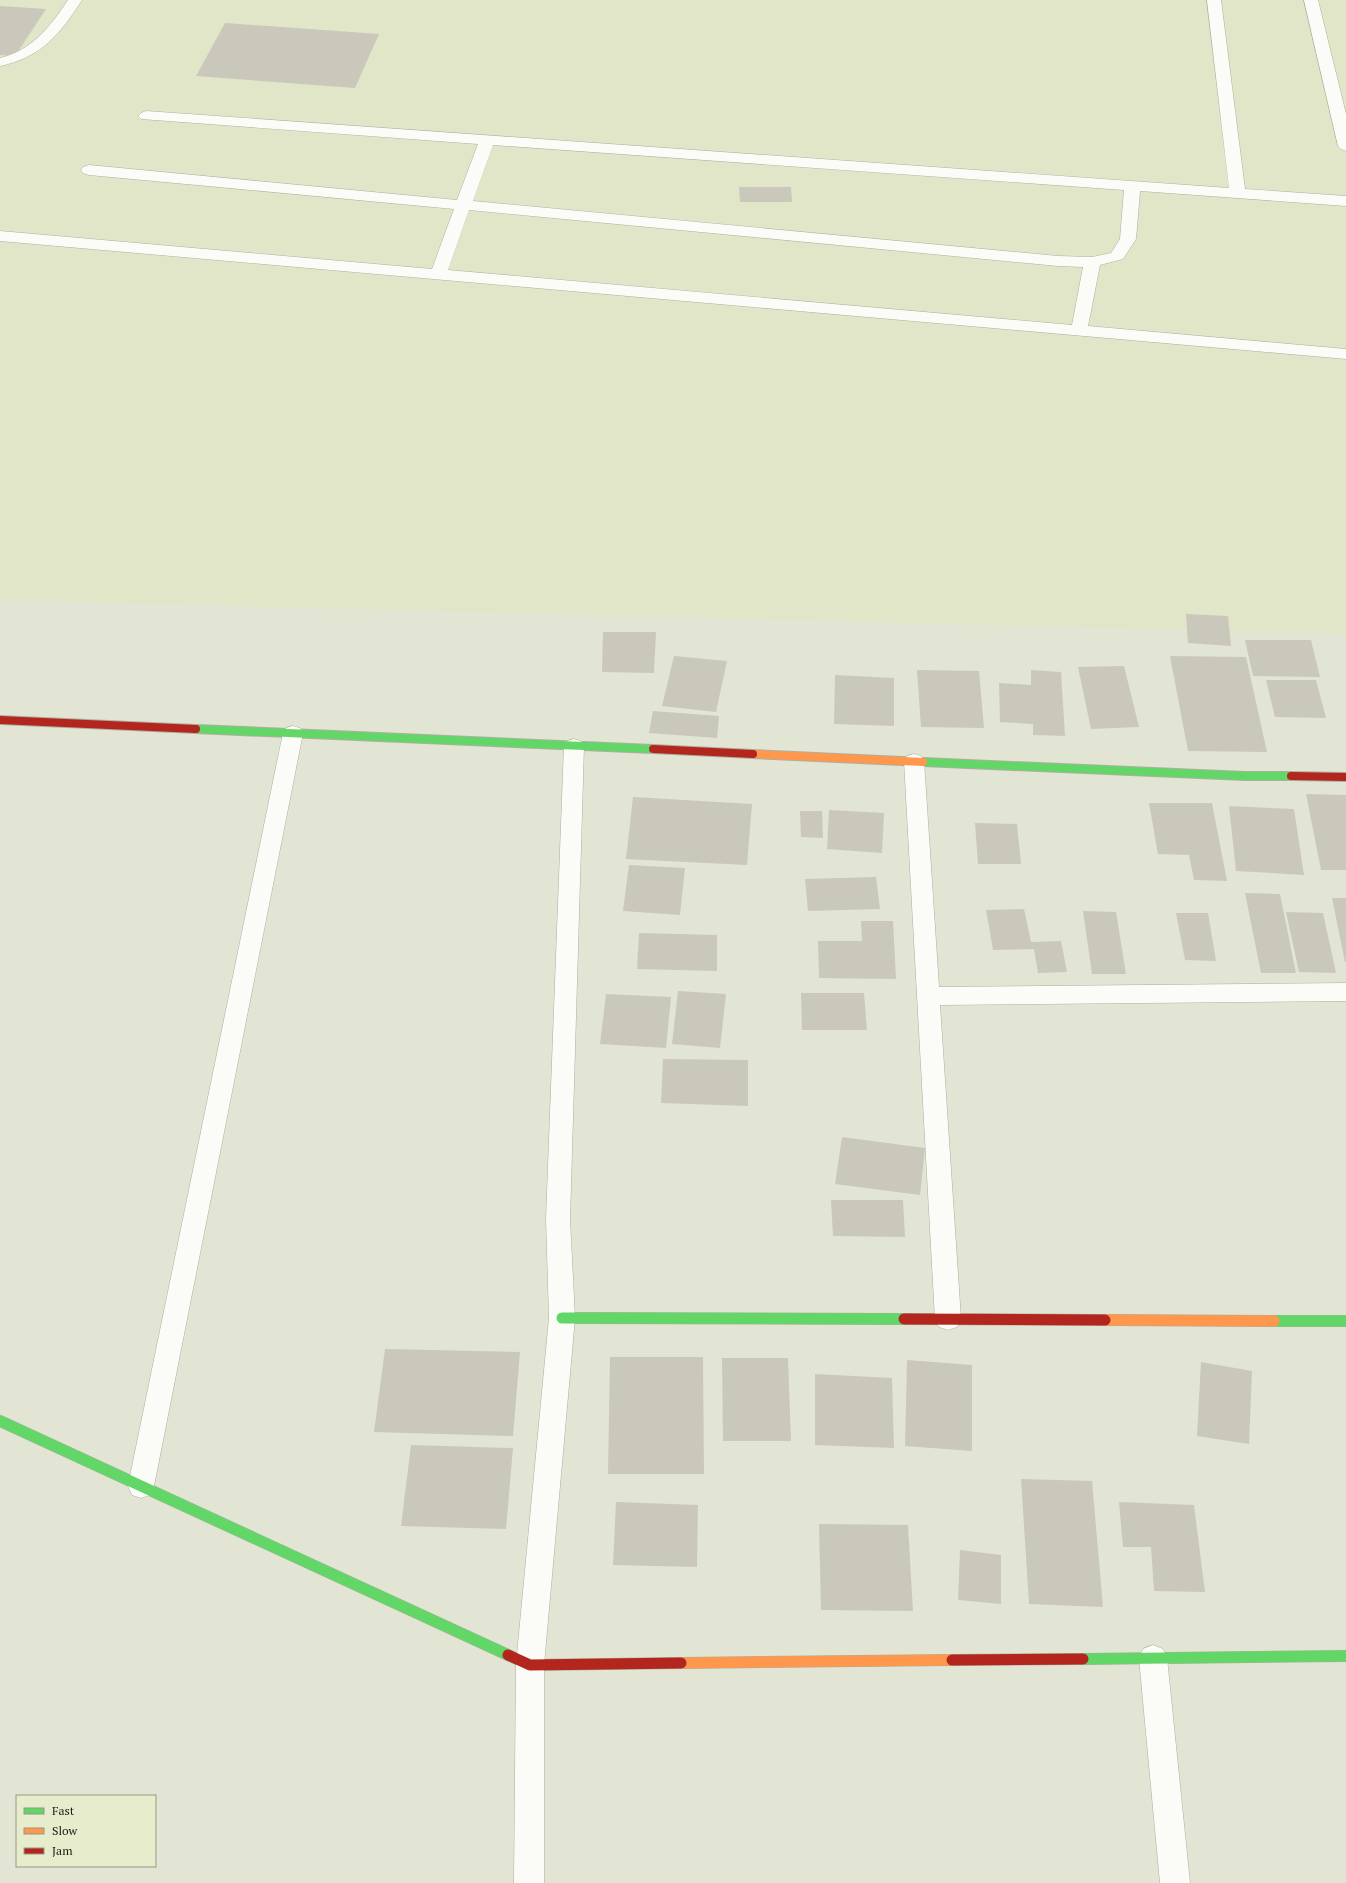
<svg xmlns="http://www.w3.org/2000/svg" width="1346" height="1883" viewBox="0 0 1346 1883" font-family="'PT Serif',serif">
<rect width="100%" height="100%" fill="#e2e5d3"/>
<path fill="#e1e6c8" d="M 0,0 L 1346,0 L 1346,634 L 0,600 Z"/>
<g fill="#cac8ba">
<path d="M 0,6 L 46,9 L 15,56 L 0,55 Z"/>
<path d="M 225,23 L 379,34 L 355,88 L 196,76 Z"/>
<path d="M 739,187 L 791,187 L 792,202 L 740,202 Z"/>
<path d="M 1186,614 L 1228,616 L 1231,646 L 1188,643 Z"/>
<path d="M 603,632 L 656,632 L 654,673 L 602,672 Z"/>
<path d="M 1245,640 L 1311,640 L 1320,677 L 1253,676 Z"/>
<path d="M 674,656 L 727,661 L 716,712 L 662,706 Z"/>
<path d="M 1170,656 L 1246,657 L 1267,752 L 1188,751 Z"/>
<path d="M 1124,666 L 1139,727 L 1091,729 L 1078,667 Z"/>
<path d="M 917,670 L 979,671 L 984,728 L 921,727 Z"/>
<path d="M 1031,670 L 1061,672 L 1065,736 L 1033,735 L 1033,724 L 1000,722 L 999,683 L 1031,685 Z"/>
<path d="M 835,675 L 894,678 L 894,726 L 834,724 Z"/>
<path d="M 1266,680 L 1316,680 L 1326,718 L 1275,717 Z"/>
<path d="M 653,711 L 719,716 L 717,738 L 649,733 Z"/>
<path d="M 1306,794 L 1346,795 L 1346,870 L 1321,870 Z"/>
<path d="M 633,797 L 752,804 L 747,865 L 626,859 Z"/>
<path d="M 1149,803 L 1212,803 L 1227,881 L 1194,880 L 1189,855 L 1158,854 Z"/>
<path d="M 1229,806 L 1294,809 L 1304,875 L 1236,871 Z"/>
<path d="M 829,810 L 884,813 L 882,853 L 827,849 Z"/>
<path d="M 800,811 L 822,811 L 823,838 L 801,837 Z"/>
<path d="M 975,823 L 1017,824 L 1021,864 L 978,864 Z"/>
<path d="M 629,865 L 685,868 L 680,915 L 623,911 Z"/>
<path d="M 876,877 L 880,909 L 808,911 L 805,879 Z"/>
<path d="M 1245,893 L 1280,894 L 1296,973 L 1261,973 Z"/>
<path d="M 1332,898 L 1346,898 L 1346,962 L 1345,962 Z"/>
<path d="M 1024,909 L 1031,942 L 1061,941 L 1067,972 L 1038,973 L 1034,949 L 993,950 L 986,910 Z"/>
<path d="M 1083,911 L 1116,912 L 1126,974 L 1092,974 Z"/>
<path d="M 1286,912 L 1323,913 L 1336,973 L 1299,972 Z"/>
<path d="M 1176,913 L 1208,913 L 1216,961 L 1185,960 Z"/>
<path d="M 861,921 L 893,921 L 896,979 L 819,978 L 818,941 L 862,941 Z"/>
<path d="M 639,933 L 717,935 L 717,971 L 637,969 Z"/>
<path d="M 678,991 L 726,994 L 720,1048 L 672,1044 Z"/>
<path d="M 801,993 L 864,993 L 867,1030 L 802,1030 Z"/>
<path d="M 606,994 L 671,997 L 666,1048 L 600,1044 Z"/>
<path d="M 663,1059 L 748,1060 L 748,1106 L 661,1103 Z"/>
<path d="M 842,1137 L 925,1148 L 920,1195 L 835,1184 Z"/>
<path d="M 831,1200 L 903,1200 L 905,1237 L 833,1236 Z"/>
<path d="M 385,1349 L 520,1352 L 513,1436 L 374,1432 Z"/>
<path d="M 610,1357 L 703,1357 L 704,1474 L 608,1474 Z"/>
<path d="M 722,1358 L 788,1358 L 791,1441 L 723,1441 Z"/>
<path d="M 907,1360 L 972,1365 L 972,1451 L 905,1446 Z"/>
<path d="M 1201,1362 L 1252,1371 L 1249,1444 L 1197,1436 Z"/>
<path d="M 815,1374 L 892,1378 L 894,1448 L 815,1445 Z"/>
<path d="M 411,1445 L 513,1448 L 506,1529 L 401,1526 Z"/>
<path d="M 1021,1479 L 1092,1481 L 1103,1607 L 1029,1604 Z"/>
<path d="M 616,1502 L 698,1505 L 697,1567 L 613,1565 Z"/>
<path d="M 1119,1502 L 1194,1505 L 1205,1592 L 1154,1591 L 1151,1547 L 1123,1547 Z"/>
<path d="M 819,1524 L 908,1525 L 913,1611 L 821,1610 Z"/>
<path d="M 960,1550 L 1001,1555 L 1001,1604 L 958,1600 Z"/>
</g>
<g fill="none" stroke-linecap="round" stroke-linejoin="round">
<g stroke="#adafa1" stroke-width="1">
<g id="lane">
<path d="M 68,0 L 82,0 C 60,34 42,57 0,66 L 0,58 C 31,51 51,26 68,0 Z"/>
<path d="M 1207,0 L 1221,0 L 1245,189 L 1346,196 L 1346,206 L 1140,191 L 1136,239 L 1123,259 L 1100,265 L 1088,326 L 1346,349 L 1346,359 L 0,241 L 0,231 L 432,269 L 454,209 L 89,175 L 83,173 L 81,170 L 83,167 L 89,165 L 457,200 L 478,144 L 141,119 L 138,116 L 141,113 L 146,111 L 1229,188 ZM 493,145 L 1124,190 L 1120,239 L 1111,253 L 1092,257 L 1058,256 L 473,201 ZM 469,210 L 1058,266 L 1083,267 L 1072,325 L 448,270 Z"/>
<path d="M 1304,0 L 1318,0 L 1346,114 L 1346,151 L 1341,149 L 1338,146 Z"/>
</g>
</g>
<g stroke="#adafa1" stroke-width="1">
<g id="street">
<path d="M 293,726 L 300,728 L 303,733 L 154,1486 L 150,1495 L 141,1498 L 132,1495 L 128,1486 L 283,733 L 286,728 Z"/>
<path d="M 574,739 L 581,741 L 584,746 L 570,1219 L 575,1318 L 544,1665 L 544,1883 L 514,1883 L 516,1665 L 549,1318 L 546,1219 L 564,746 L 567,741 Z"/>
<path d="M 914,754 L 921,756 L 924,761 L 939,987 L 1346,983 L 1346,1001 L 940,1005 L 961,1319 L 957,1327 L 948,1330 L 939,1327 L 935,1319 L 904,761 L 907,756 Z"/>
<path d="M 1153,1645 L 1163,1649 L 1167,1658 L 1190,1883 L 1160,1883 L 1139,1658 L 1143,1649 Z"/>
</g>
</g>
<g stroke="#adafa1" stroke-width="10">
<g id="fast-far1">
<path d="M 196,729 L 653,749"/>
<path d="M 923,762 L 1245,776 L 1291,776"/>
</g>
</g>
<g stroke="#adafa1" stroke-width="12">
<g id="fast">
<path d="M 562,1318 L 904,1319"/>
<path d="M 1274,1321 L 1346,1321"/>
<path d="M 0,1421 L 508,1655"/>
<path d="M 1083,1659 L 1346,1656"/>
</g>
</g>
<g stroke="#adafa1" stroke-width="10">
<path id="slow-far1" d="M 753,754 L 923,762"/>
</g>
<g stroke="#adafa1" stroke-width="12">
<g id="slow">
<path d="M 1105,1320 L 1274,1321"/>
<path d="M 681,1663 L 952,1660"/>
</g>
</g>
<g stroke="#adafa1" stroke-width="10">
<g id="jam-far1">
<path d="M 0,720 L 196,729"/>
<path d="M 653,749 L 753,754"/>
<path d="M 1291,776 L 1346,777"/>
</g>
</g>
<g stroke="#adafa1" stroke-width="12">
<g id="jam">
<path d="M 904,1319 L 1105,1320"/>
<path d="M 508,1655 L 530,1665 L 681,1663"/>
<path d="M 952,1660 L 1083,1659"/>
</g>
</g>
<use href="#lane" fill="#fbfbf8" fill-rule="evenodd"/>
<use href="#street" fill="#fbfbf8" fill-rule="evenodd"/>
<use href="#fast-far1" stroke="#63d668" stroke-width="8"/>
<use href="#fast" stroke="#63d668" stroke-width="11"/>
<use href="#slow-far1" stroke="#ff974d" stroke-width="8"/>
<use href="#slow" stroke="#ff974d" stroke-width="11"/>
<use href="#jam-far1" stroke="#b3261e" stroke-width="8"/>
<use href="#jam" stroke="#b3261e" stroke-width="11"/>
</g>
<rect x="16" y="1795" width="140" height="72" fill="#e7eccc" stroke="#959981"/>
<rect x="24" y="1808" width="20" height="6" fill="#63d668" stroke="#959981"/>
<text x="52" y="1815" font-size="12" fill="#1b1c11">Fast</text>
<rect x="24" y="1828" width="20" height="6" fill="#ff974d" stroke="#959981"/>
<text x="52" y="1835" font-size="12" fill="#1b1c11">Slow</text>
<rect x="24" y="1848" width="20" height="6" fill="#b3261e" stroke="#959981"/>
<text x="52" y="1855" font-size="12" fill="#1b1c11">Jam</text>
</svg>
